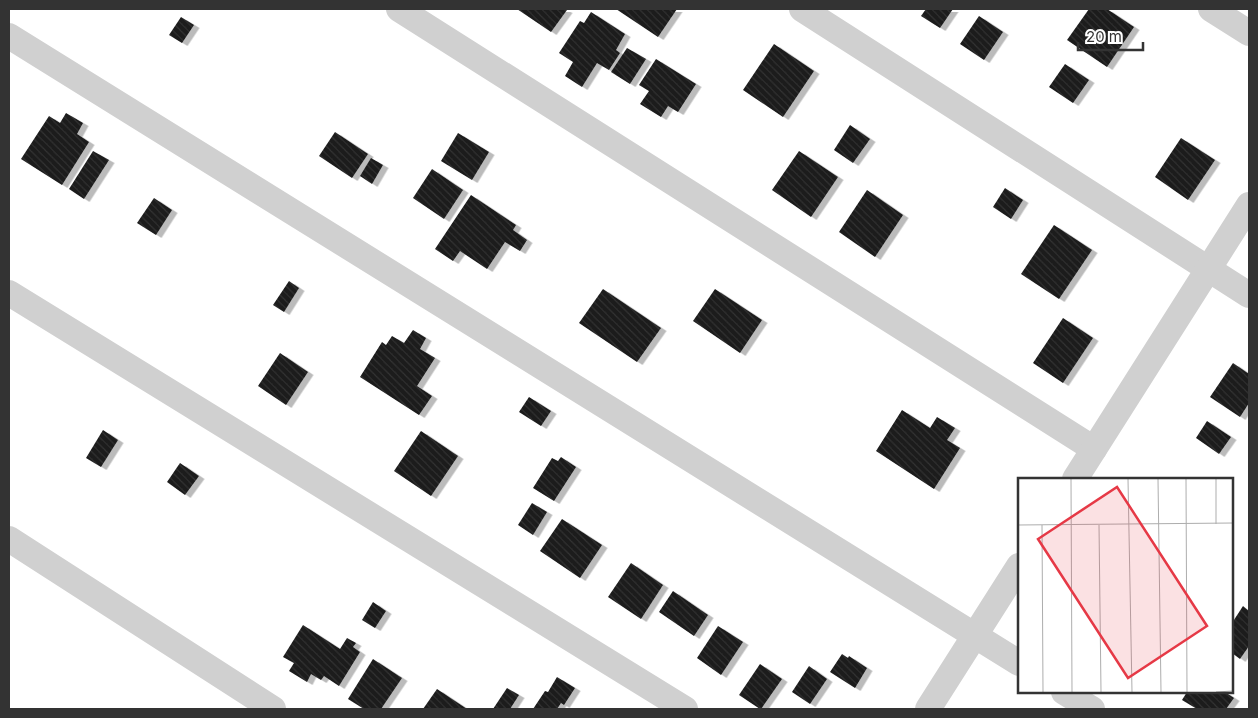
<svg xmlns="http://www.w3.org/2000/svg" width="1258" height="718" viewBox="0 0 1258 718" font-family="Inter,sans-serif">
<defs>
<pattern id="building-back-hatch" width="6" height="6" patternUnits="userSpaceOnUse" patternTransform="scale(1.25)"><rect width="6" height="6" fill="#1a1a1a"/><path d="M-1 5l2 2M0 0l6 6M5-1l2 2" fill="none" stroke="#333"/></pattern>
<filter id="shadow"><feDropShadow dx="5.5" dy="3" stdDeviation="0" flood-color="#0004"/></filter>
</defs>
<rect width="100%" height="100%" fill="#fff"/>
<g fill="url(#building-back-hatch)" filter="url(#shadow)">
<path d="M 517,9 L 565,9 L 567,10 L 551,32 Z"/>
<path d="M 616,9 L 677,9 L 658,37 Z"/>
<path d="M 926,9 L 953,9 L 940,28 L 921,16 Z"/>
<path d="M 1089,9 L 1107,9 L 1134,27 L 1107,67 L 1067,40 Z"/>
<path d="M 591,12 L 625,34 L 616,50 L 620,53 L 609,70 L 597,63 L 582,87 L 565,76 L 573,62 L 559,53 L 580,21 L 584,23 Z"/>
<path d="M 979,16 L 1003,32 L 984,60 L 960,44 Z"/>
<path d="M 181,17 L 194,25 L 182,43 L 169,35 Z"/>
<path d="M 774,44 L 814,71 L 783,117 L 743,90 Z"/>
<path d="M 627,48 L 646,59 L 630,84 L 611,72 Z"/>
<path d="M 656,59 L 696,84 L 678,112 L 668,106 L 661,117 L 640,104 L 649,91 L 639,85 Z"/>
<path d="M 1065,64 L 1089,80 L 1073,103 L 1049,87 Z"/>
<path d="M 66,113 L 83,123 L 77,134 L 89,142 L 62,185 L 21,159 L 49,116 L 60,123 Z"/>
<path d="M 850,125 L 870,139 L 853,163 L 834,150 Z"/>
<path d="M 335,132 L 368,154 L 352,178 L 319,156 Z"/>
<path d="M 458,133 L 489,152 L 472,180 L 441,161 Z"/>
<path d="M 1181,138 L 1215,160 L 1188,200 L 1155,177 Z"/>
<path d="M 93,151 L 109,160 L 84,199 L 69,189 Z"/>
<path d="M 799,151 L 838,177 L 811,217 L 772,190 Z"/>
<path d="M 371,158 L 383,165 L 372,184 L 360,176 Z"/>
<path d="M 432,169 L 463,190 L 444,219 L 413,198 Z"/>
<path d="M 1005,188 L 1023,200 L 1011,219 L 993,207 Z"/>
<path d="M 867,190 L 903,215 L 875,257 L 839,232 Z"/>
<path d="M 471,195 L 516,225 L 513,230 L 527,240 L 520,251 L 505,242 L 487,269 L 460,251 L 453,261 L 435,249 Z"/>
<path d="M 154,198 L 172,210 L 156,235 L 137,223 Z"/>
<path d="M 1054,225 L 1092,250 L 1059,299 L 1021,274 Z"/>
<path d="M 289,281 L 299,288 L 284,312 L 273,305 Z"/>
<path d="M 603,289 L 661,328 L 637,362 L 579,323 Z"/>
<path d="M 715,289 L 762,320 L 740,353 L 693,321 Z"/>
<path d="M 1063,318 L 1093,338 L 1063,383 L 1033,363 Z"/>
<path d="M 413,330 L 426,338 L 420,349 L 435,358 L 417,386 L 432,396 L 419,415 L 360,377 L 382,342 L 386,345 L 392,336 L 404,343 Z"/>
<path d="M 280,353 L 308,372 L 286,405 L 258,386 Z"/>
<path d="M 1233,363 L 1249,374 L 1249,403 L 1240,417 L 1210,397 Z"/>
<path d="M 529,397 L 551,411 L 541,426 L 519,412 Z"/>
<path d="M 902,410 L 930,428 L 937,417 L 955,428 L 947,440 L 960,448 L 934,489 L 876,451 Z"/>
<path d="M 1207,421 L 1231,437 L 1219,454 L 1196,438 Z"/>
<path d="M 103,430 L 118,440 L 101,467 L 86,458 Z"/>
<path d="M 421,431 L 458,456 L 431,496 L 394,471 Z"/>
<path d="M 561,457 L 576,467 L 554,501 L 533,488 L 552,458 L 558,461 Z"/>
<path d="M 180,463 L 199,476 L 185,495 L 167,482 Z"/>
<path d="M 532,503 L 547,512 L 533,535 L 518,525 Z"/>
<path d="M 562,519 L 602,545 L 580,578 L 540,551 Z"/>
<path d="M 631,563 L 663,585 L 641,619 L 608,597 Z"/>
<path d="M 673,591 L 708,615 L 694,636 L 659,612 Z"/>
<path d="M 373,602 L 386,611 L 375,628 L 362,620 Z"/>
<path d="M 1243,606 L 1249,611 L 1249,646 L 1240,659 L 1232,653 L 1232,623 Z"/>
<path d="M 303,625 L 340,649 L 347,638 L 356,643 L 353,647 L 360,652 L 339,686 L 324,676 L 321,680 L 311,674 L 307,682 L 289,671 L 294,663 L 283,657 Z"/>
<path d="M 718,626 L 743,642 L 721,675 L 697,658 Z"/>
<path d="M 842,654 L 848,658 L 849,656 L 867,668 L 855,688 L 830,672 Z"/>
<path d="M 373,659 L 402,678 L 381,709 L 364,709 L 348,699 Z"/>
<path d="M 760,664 L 782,679 L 761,709 L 760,709 L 739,695 Z"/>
<path d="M 809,666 L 827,679 L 810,704 L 792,692 Z"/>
<path d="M 557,677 L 575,688 L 564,705 L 561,703 L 557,709 L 533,709 L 545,691 L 548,692 Z"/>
<path d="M 507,688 L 519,695 L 510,709 L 493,709 Z"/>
<path d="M 437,689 L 467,709 L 423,709 Z"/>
<path d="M 1187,692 L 1225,692 L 1234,698 L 1226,709 L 1197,709 L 1182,700 Z"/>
</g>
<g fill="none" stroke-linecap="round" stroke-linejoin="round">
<g stroke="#d0d0d0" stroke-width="26">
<path d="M 399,9 L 1094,449"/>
<path d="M 802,9 L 1249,295"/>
<path d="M 1211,9 L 1249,33"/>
<path d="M 9,36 L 1019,663"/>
<path d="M 9,293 L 685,709"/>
<path d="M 1075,479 L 1249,205"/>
<path d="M 9,539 L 273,709"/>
<path d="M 1064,692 L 1092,709"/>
<path d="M 928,709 L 1019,566"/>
</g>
</g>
<g transform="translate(1018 478)">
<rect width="215" height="215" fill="#fff"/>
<path fill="none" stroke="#adadad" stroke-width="1" d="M 53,1 L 54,214M 110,1 L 114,214M 140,1 L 143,214M 168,1 L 169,214M 198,46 L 198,1M 0,47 L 215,45M 24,47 L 25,214M 81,47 L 83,214M 198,214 L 215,213"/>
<path fill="#e63946" fill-opacity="0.15" stroke="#e63946" stroke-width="2.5" d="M 99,9 L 189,148 L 110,200 L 20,61 Z"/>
<rect width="215" height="215" fill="none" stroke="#333" stroke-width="2.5"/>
</g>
<rect width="1258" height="718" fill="none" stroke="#333333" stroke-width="20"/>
<path d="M1078 42v8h65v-8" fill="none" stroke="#333333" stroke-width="2.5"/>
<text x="1086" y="42" font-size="15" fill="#333333" stroke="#ffffff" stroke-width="4" paint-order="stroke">20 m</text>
</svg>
